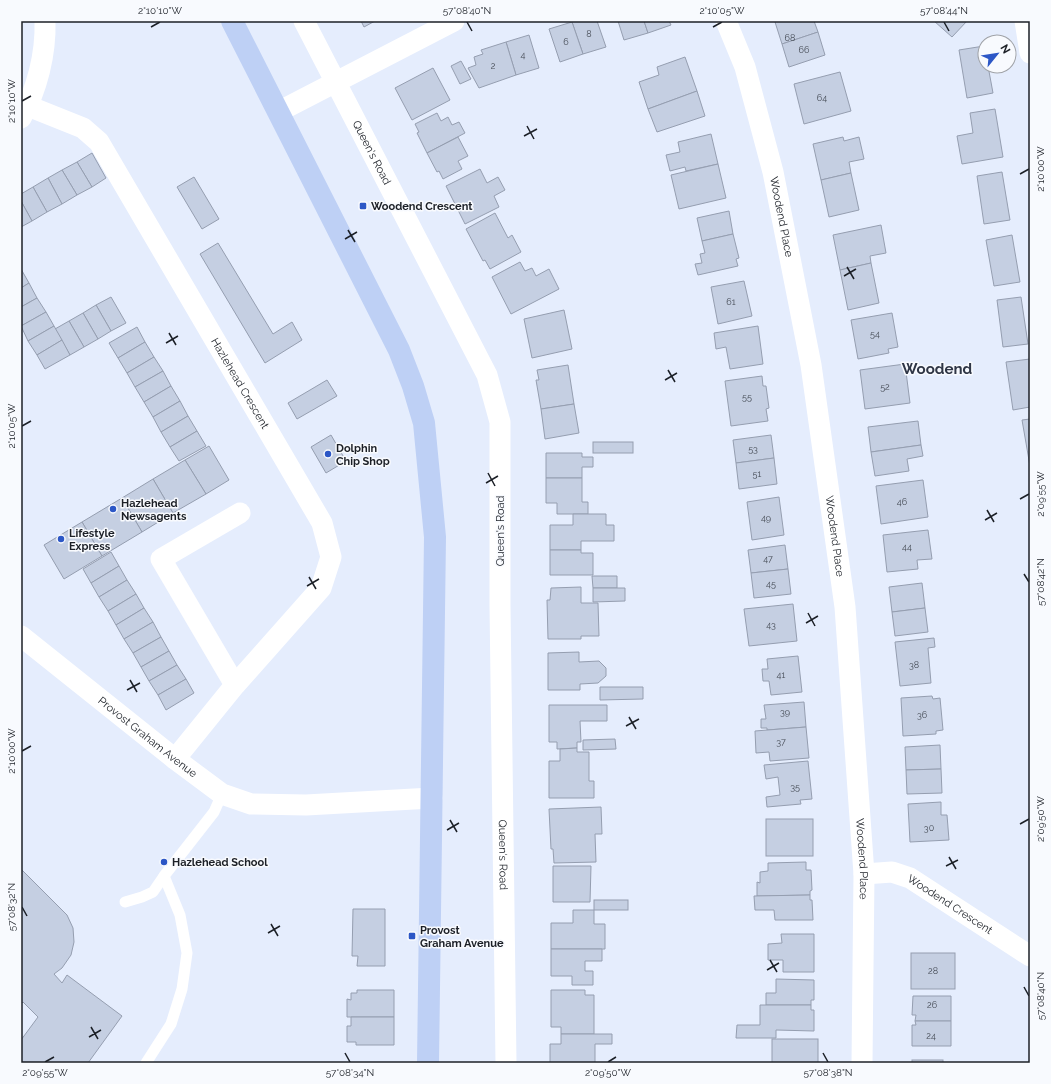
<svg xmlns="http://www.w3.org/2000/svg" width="1051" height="1084" viewBox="0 0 1051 1084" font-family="Raleway,sans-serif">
<rect width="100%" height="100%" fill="#e5edfd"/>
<g fill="#c5cfe2" stroke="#959eb0">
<path d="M 361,21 L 375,21 L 364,27 Z"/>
<path d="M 574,21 L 597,21 L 606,47 L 583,54 L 572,22 Z"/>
<path d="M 618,21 L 644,21 L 648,33 L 624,40 Z"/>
<path d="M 644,21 L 669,21 L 671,25 L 648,33 Z"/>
<path d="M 778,21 L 814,21 L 818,32 L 782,44 L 775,22 Z"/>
<path d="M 934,21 L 967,21 L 952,37 Z"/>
<path d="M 572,22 L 583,54 L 560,62 L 549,29 Z"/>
<path d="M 818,32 L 825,55 L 789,67 L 782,44 Z"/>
<path d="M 529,35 L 539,68 L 516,75 L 506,42 Z"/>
<path d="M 506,42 L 516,75 L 479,88 L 468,68 L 476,65 L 474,57 L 483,54 L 481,50 Z"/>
<path d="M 984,46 L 985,66 L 988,66 L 993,93 L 967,98 L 959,50 Z"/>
<path d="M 685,57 L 697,91 L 648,109 L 639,82 L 659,75 L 657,67 Z"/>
<path d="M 461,61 L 471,79 L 460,84 L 451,66 Z"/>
<path d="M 433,68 L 450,100 L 412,120 L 395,88 Z"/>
<path d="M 840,72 L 851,111 L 804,124 L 794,84 Z"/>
<path d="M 697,91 L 705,116 L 657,132 L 648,109 Z"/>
<path d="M 995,109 L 1003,157 L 962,164 L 957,136 L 973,133 L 970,113 Z"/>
<path d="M 437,113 L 441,121 L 448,117 L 452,125 L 459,122 L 465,133 L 427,153 L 417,133 L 419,132 L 415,124 Z"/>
<path d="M 711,134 L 718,164 L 686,171 L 685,167 L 670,171 L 666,155 L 680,152 L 678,142 Z"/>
<path d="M 458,137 L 468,156 L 458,161 L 462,169 L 443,179 L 439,171 L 437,172 L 427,153 Z"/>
<path d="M 843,137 L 844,141 L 859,137 L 864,159 L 849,162 L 851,173 L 821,180 L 813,144 Z"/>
<path d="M 92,153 L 106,178 L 92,187 L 77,162 Z"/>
<path d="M 77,162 L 92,187 L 77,195 L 62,170 Z"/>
<path d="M 718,164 L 726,198 L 679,209 L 671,175 Z"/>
<path d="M 480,169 L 487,183 L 498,177 L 505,190 L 494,196 L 499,207 L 465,224 L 446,186 Z"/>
<path d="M 62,170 L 77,195 L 62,204 L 48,178 Z"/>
<path d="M 1002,172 L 1010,220 L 984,224 L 977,176 Z"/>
<path d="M 851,173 L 859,210 L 829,217 L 821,180 Z"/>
<path d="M 194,177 L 219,219 L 202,229 L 177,187 Z"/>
<path d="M 48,178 L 62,204 L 47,212 L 33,187 Z"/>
<path d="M 33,187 L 47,212 L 32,221 L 21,201 L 21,194 Z"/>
<path d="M 21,201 L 32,221 L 21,227 Z"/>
<path d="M 729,211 L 733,234 L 702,241 L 697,218 Z"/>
<path d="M 495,213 L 508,238 L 512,235 L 521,252 L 490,269 L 485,260 L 483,261 L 466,229 Z"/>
<path d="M 881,225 L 886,253 L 870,256 L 871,263 L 840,270 L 833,235 Z"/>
<path d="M 733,234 L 739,258 L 736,259 L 738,266 L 698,275 L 695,264 L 702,263 L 700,254 L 705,253 L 702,241 Z"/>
<path d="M 1012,235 L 1020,282 L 994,286 L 986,240 Z"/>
<path d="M 218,243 L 273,334 L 292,322 L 302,340 L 265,363 L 200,254 Z"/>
<path d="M 520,262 L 525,271 L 532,268 L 536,276 L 549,269 L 559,289 L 511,314 L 492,277 Z"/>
<path d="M 871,263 L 879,303 L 848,310 L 840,270 Z"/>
<path d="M 21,269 L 29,283 L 21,288 Z"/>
<path d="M 744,281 L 752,316 L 718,324 L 711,287 Z"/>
<path d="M 29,283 L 37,298 L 21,307 L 21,288 Z"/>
<path d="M 111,297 L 126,323 L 111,331 L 96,305 Z"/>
<path d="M 1021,297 L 1028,344 L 1003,347 L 997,300 Z"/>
<path d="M 37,298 L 46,312 L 21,326 L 21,307 Z"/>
<path d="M 96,305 L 111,331 L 98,339 L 83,313 Z"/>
<path d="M 564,310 L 572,349 L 532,358 L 524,319 Z"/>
<path d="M 46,312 L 54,326 L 28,341 L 21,326 Z"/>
<path d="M 83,313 L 98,339 L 84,347 L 69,321 Z"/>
<path d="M 892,313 L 898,347 L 888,349 L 889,353 L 858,359 L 851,320 Z"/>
<path d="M 69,321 L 84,347 L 70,355 L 55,329 Z"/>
<path d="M 54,326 L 62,340 L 37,355 L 28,341 Z"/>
<path d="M 758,326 L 763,364 L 730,369 L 726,347 L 716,349 L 714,333 Z"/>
<path d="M 137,327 L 145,342 L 118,358 L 109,343 Z"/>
<path d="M 62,340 L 70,355 L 45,369 L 37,355 Z"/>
<path d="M 145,342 L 154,357 L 127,373 L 118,358 Z"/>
<path d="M 154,357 L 163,371 L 135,387 L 127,373 Z"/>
<path d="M 1030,359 L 1030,407 L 1013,410 L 1006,362 Z"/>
<path d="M 905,364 L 910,403 L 865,409 L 860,370 Z"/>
<path d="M 568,365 L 574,404 L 541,409 L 536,380 L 539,380 L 537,370 Z"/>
<path d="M 163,371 L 171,386 L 144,402 L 135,387 Z"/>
<path d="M 762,376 L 763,386 L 766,386 L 769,408 L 766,409 L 768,421 L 731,426 L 725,381 Z"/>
<path d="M 327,380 L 337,396 L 297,419 L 288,403 Z"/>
<path d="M 171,386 L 180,401 L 153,417 L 144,402 Z"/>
<path d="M 180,401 L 188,416 L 161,432 L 153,417 Z"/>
<path d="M 574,404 L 579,433 L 545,439 L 541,409 Z"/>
<path d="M 188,416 L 197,431 L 170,447 L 161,432 Z"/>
<path d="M 1030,419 L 1030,466 L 1022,420 Z"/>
<path d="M 918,421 L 921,445 L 871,452 L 868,427 Z"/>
<path d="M 197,431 L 206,446 L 179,461 L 170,447 Z"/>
<path d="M 331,435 L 346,461 L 326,473 L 311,447 Z"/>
<path d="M 771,435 L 774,458 L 736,463 L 733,440 Z"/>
<rect x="593" y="442" width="40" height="11"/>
<path d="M 921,445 L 923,456 L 907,459 L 909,471 L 875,476 L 871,452 Z"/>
<path d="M 209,446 L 229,480 L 206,494 L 185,460 Z"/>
<path d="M 546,453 L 582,453 L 582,457 L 593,457 L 593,467 L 582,467 L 582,478 L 546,478 Z"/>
<path d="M 774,458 L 777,484 L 739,489 L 736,463 Z"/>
<path d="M 185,460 L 206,494 L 173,513 L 153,479 Z"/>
<path d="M 546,478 L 582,478 L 582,502 L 588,502 L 588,514 L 557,514 L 557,503 L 546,503 Z"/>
<path d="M 153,479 L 173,513 L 142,532 L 122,498 Z"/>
<path d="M 923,480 L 928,517 L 881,524 L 876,486 Z"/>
<path d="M 779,497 L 784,535 L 752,540 L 747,502 Z"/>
<path d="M 122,498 L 142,532 L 102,556 L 82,522 Z"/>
<path d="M 573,514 L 606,514 L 606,525 L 614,525 L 614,541 L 581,541 L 581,550 L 550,550 L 550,525 L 573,525 Z"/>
<path d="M 82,522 L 102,556 L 64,579 L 44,545 Z"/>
<path d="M 928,530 L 932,559 L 917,560 L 918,569 L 887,572 L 883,535 Z"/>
<path d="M 785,545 L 788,569 L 751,573 L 748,550 Z"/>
<path d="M 550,550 L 581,550 L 581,553 L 593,553 L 593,575 L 550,575 Z"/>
<path d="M 111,552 L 119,566 L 91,583 L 83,569 Z"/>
<path d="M 119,566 L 127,580 L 99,597 L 91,583 Z"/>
<path d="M 788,569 L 791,594 L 754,598 L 751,573 Z"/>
<path d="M 592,576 L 617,576 L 617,588 L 593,588 Z"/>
<path d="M 127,580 L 136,594 L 108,611 L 99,597 Z"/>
<path d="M 922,583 L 925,608 L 892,612 L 889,587 Z"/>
<path d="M 581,587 L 581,603 L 598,603 L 599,636 L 581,636 L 581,639 L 548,639 L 547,600 L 550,600 L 551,588 Z"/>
<path d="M 593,588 L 625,588 L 625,601 L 593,602 Z"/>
<path d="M 136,594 L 144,608 L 116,625 L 108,611 Z"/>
<path d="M 793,604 L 797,641 L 749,646 L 744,609 Z"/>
<path d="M 144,608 L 153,622 L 124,639 L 116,625 Z"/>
<path d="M 925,608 L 928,632 L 895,636 L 892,612 Z"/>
<path d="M 153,622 L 161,637 L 133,653 L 124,639 Z"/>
<path d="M 161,637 L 169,651 L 141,667 L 133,653 Z"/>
<path d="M 934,638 L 935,647 L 928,648 L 931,683 L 900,686 L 895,642 Z"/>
<path d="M 169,651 L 177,665 L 149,681 L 141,667 Z"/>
<path d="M 579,652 L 579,662 L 599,661 L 606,668 L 606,676 L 598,683 L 580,684 L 580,690 L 548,690 L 548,653 Z"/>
<path d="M 798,656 L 802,692 L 771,695 L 769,681 L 763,681 L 762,669 L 768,669 L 767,659 Z"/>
<path d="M 177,665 L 186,679 L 158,695 L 149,681 Z"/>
<path d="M 186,679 L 194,693 L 166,710 L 158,695 Z"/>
<path d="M 600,687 L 643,687 L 643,699 L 600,700 Z"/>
<path d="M 932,696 L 933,699 L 940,698 L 943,730 L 936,731 L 936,734 L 903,736 L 901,698 Z"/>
<path d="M 804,702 L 806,727 L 767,730 L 767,728 L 761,728 L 761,719 L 766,719 L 764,705 Z"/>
<path d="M 549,705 L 607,705 L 607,721 L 580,721 L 581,742 L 577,742 L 577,748 L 557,749 L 557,742 L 549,742 Z"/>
<path d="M 806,727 L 809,758 L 770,761 L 769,752 L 756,753 L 755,731 Z"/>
<path d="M 615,739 L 616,749 L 583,750 L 583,740 Z"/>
<path d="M 940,745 L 941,769 L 906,770 L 905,747 Z"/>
<path d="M 577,748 L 577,752 L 589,752 L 589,781 L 594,781 L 594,798 L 549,798 L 549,761 L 560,761 L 560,749 Z"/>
<path d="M 808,761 L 812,799 L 800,800 L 801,804 L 767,807 L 766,797 L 780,795 L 778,777 L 766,779 L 764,765 Z"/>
<path d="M 941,769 L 942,793 L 907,794 L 906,770 Z"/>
<path d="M 941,802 L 941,815 L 947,815 L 949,840 L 910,842 L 908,804 Z"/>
<path d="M 601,807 L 602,834 L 595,834 L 596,862 L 554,863 L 553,849 L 551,849 L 549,809 Z"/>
<rect x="766" y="819" width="47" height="37"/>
<path d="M 806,862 L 806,870 L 811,870 L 812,890 L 810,891 L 810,895 L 757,896 L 757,882 L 760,883 L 760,872 L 768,871 L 768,863 Z"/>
<path d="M 553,866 L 591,866 L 590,902 L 553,902 Z"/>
<path d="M 21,869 L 67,915 L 73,928 L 74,942 L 71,955 L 62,968 L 54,974 L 62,983 L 67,975 L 122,1016 L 88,1063 L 21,1062 L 21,1040 L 38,1017 L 23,1002 L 21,1004 Z"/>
<path d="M 810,895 L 810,900 L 812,900 L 813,920 L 775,920 L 774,910 L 755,910 L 754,896 Z"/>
<rect x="594" y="900" width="34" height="10"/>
<path d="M 353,909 L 385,909 L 385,966 L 357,966 L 358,956 L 352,956 Z"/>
<path d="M 573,910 L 594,910 L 594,924 L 605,924 L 605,949 L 551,949 L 551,923 L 573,923 Z"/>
<path d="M 781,934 L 814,934 L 814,972 L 783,972 L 783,960 L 768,960 L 768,944 L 782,943 Z"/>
<path d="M 551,949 L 602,949 L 602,961 L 585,961 L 585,971 L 593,971 L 593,985 L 572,985 L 572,976 L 551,976 Z"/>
<rect x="911" y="953" width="44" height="36"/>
<path d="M 776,979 L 814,980 L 814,1000 L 811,1000 L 811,1005 L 766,1005 L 766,993 L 776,993 Z"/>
<path d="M 357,990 L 394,990 L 394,1017 L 347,1017 L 347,999 L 351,1000 L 351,993 L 357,993 Z"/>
<path d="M 551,990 L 585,990 L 585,995 L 594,995 L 594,1034 L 561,1034 L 561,1027 L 551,1027 Z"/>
<path d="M 913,996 L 951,996 L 951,1021 L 915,1021 L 916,1015 L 912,1015 Z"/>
<path d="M 760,1005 L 811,1005 L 811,1010 L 814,1010 L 814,1031 L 776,1030 L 776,1038 L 736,1038 L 737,1025 L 760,1025 Z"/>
<path d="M 351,1017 L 394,1017 L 394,1045 L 356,1045 L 356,1042 L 347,1042 L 347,1026 L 351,1026 Z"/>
<path d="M 915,1021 L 951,1021 L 951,1046 L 912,1046 L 912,1025 L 916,1025 Z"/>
<path d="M 561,1034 L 612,1034 L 612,1044 L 595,1044 L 595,1063 L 550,1063 L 550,1044 L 561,1044 Z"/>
<rect x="772" y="1039" width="46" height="24"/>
<rect x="912" y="1060" width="31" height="3"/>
</g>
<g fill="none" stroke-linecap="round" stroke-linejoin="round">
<g stroke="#fff" stroke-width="11">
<path d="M 125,902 L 142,897 L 153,892 L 164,876 L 214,812 L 222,794"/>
<path d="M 146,1063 L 171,1024 L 182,989 L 187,953 L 180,915 L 164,876"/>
</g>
<g stroke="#fff" stroke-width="21">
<path id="s1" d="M 304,21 L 487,375 L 500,422 L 500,605 L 506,1063"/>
<path id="s2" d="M 726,21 L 745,67 L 773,172 L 811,365 L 845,607 L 864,874 L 862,1063"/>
<path d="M 1025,21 L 1030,53"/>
<path id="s3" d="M 28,106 L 83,128 L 99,142 L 322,523 L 331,557 L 321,588 L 235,685 L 175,759"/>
<path d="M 278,112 L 454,21"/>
<path d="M 21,118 C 37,90 46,54 45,21"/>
<path id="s4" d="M 21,636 L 175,759 L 222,794 L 251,804 L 306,805 L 432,798"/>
<path d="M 235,685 L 161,559 L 240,513"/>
<path id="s5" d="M 864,874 L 892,872 L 910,878 L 1030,956"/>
</g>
<path stroke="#bed0f5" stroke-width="22" d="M 232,21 L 399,350 L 413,386 L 424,423 L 435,537 L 428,1063"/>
</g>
<path fill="none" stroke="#1c2027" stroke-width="1.5" d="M 467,22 L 472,31M 944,22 L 949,31M 151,27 L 160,22M 713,27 L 722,22M 22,101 L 31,96M 527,126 L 534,139M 524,136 L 537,129M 1020,174 L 1029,169M 348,230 L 355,242M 345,239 L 357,232M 847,267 L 854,279M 844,276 L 856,269M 169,333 L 176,345M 166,343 L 178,336M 668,370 L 675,382M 665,380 L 677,373M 22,426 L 31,421M 488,473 L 495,486M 486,483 L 498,476M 1020,499 L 1029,494M 987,510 L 994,522M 985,520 L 997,513M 1024,574 L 1029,582M 309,577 L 316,589M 307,586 L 319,579M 808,613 L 815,626M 806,623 L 818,616M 130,680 L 137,692M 127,690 L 140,683M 629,717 L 636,729M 626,726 L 639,719M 22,751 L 31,746M 450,820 L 457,832M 1020,824 L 1029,819M 447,830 L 459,823M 949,857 L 956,869M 946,866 L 958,860M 22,907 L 27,916M 271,924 L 278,936M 268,933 L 280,926M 770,960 L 777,972M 767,970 L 779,963M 1024,987 L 1029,996M 91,1027 L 98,1039M 89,1037 L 101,1030M 345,1053 L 350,1062M 823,1053 L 828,1062M 45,1062 L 54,1057M 608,1062 L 616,1057"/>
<g fill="#2c57c6" stroke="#f8fafe" stroke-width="1.5">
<rect x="359" y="202" width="8" height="8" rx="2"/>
<circle cx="328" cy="454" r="4"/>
<circle cx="113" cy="509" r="4"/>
<circle cx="61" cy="539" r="4"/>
<circle cx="164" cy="862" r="4"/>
<rect x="408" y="932" width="8" height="8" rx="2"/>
</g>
<g text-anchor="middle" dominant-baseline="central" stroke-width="3" stroke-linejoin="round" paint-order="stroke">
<g font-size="9" fill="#464c56">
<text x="589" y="34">8</text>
<text x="790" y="38">68</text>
<text x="566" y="42">6</text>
<text x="804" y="50">66</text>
<text x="523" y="55">4</text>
<text x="493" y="66">2</text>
<text x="822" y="98">64</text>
<text x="731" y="302">61</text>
<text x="875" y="334">54</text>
<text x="885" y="387">52</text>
<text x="747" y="397">55</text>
<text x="753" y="449">53</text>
<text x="757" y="474">51</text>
<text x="902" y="502">46</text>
<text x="766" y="518">49</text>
<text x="907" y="547">44</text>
<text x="768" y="559">47</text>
<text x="771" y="584">45</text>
<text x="771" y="625">43</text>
<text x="914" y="665">38</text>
<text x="781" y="675">41</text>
<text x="785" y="712">39</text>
<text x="922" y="715">36</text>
<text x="781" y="742">37</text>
<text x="795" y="787">35</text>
<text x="929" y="828">30</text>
<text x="933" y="971">28</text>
<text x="932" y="1005">26</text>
<text x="931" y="1036">24</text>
</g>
<g font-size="11" fill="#1c2027" stroke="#f8fafe">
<text stroke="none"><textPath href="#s1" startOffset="148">Queen's Road</textPath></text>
<text stroke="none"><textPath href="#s2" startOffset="204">Woodend Place</textPath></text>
<text stroke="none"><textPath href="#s3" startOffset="360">Hazlehead Crescent</textPath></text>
<text transform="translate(500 531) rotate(-90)">Queen's Road</text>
<text stroke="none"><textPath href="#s2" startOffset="528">Woodend Place</textPath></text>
<text stroke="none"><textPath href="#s4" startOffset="162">Provost Graham Avenue</textPath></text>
<text stroke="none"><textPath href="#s1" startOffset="880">Queen's Road</textPath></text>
<text stroke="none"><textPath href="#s2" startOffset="852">Woodend Place</textPath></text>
<text stroke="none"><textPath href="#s5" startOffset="95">Woodend Crescent</textPath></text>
</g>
<g font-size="11" font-weight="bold" fill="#1c2027" stroke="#f8fafe" text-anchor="start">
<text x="371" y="206">Woodend Crescent</text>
<text x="336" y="448">Dolphin<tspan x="336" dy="13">Chip Shop</tspan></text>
<text x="121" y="503">Hazlehead<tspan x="121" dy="13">Newsagents</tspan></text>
<text x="69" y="533">Lifestyle<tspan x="69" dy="13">Express</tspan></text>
<text x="172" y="862">Hazlehead School</text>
<text x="420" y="930">Provost<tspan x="420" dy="13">Graham Avenue</tspan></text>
</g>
<g font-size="15" font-weight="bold" fill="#2f3646" stroke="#f8fafe">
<text x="937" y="369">Woodend</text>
</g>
</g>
<rect width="1051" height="1084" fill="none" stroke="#f8fafe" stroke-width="44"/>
<g transform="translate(997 54) rotate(60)"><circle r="19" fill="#f8fafe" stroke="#a0a3a8"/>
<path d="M0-3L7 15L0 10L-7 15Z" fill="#2c57c6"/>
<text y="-6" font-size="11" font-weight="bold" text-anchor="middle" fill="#1c2027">N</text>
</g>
<rect x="22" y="22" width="1007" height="1040" fill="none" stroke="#1c2027" stroke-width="1.5"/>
<g font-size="10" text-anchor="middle" fill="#1c2027">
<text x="160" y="14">2°10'10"W</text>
<text x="467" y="14">57°08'40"N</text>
<text x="722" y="14">2°10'05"W</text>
<text x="944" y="14">57°08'44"N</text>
<text transform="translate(11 101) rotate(-90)" y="4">2°10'10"W</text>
<text transform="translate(1040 169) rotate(-90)" y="4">2°10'00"W</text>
<text transform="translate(11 426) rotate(-90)" y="4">2°10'05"W</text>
<text transform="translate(1040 494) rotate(-90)" y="4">2°09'55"W</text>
<text transform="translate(1040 582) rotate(-90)" y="4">57°08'42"N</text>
<text transform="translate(11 751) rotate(-90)" y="4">2°10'00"W</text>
<text transform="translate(1040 819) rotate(-90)" y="4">2°09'50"W</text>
<text transform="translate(11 907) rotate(-90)" y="4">57°08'32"N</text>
<text transform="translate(1040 996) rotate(-90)" y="4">57°08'40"N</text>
<text x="45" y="1076">2°09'55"W</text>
<text x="350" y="1076">57°08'34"N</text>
<text x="608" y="1076">2°09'50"W</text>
<text x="828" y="1076">57°08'38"N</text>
</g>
</svg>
